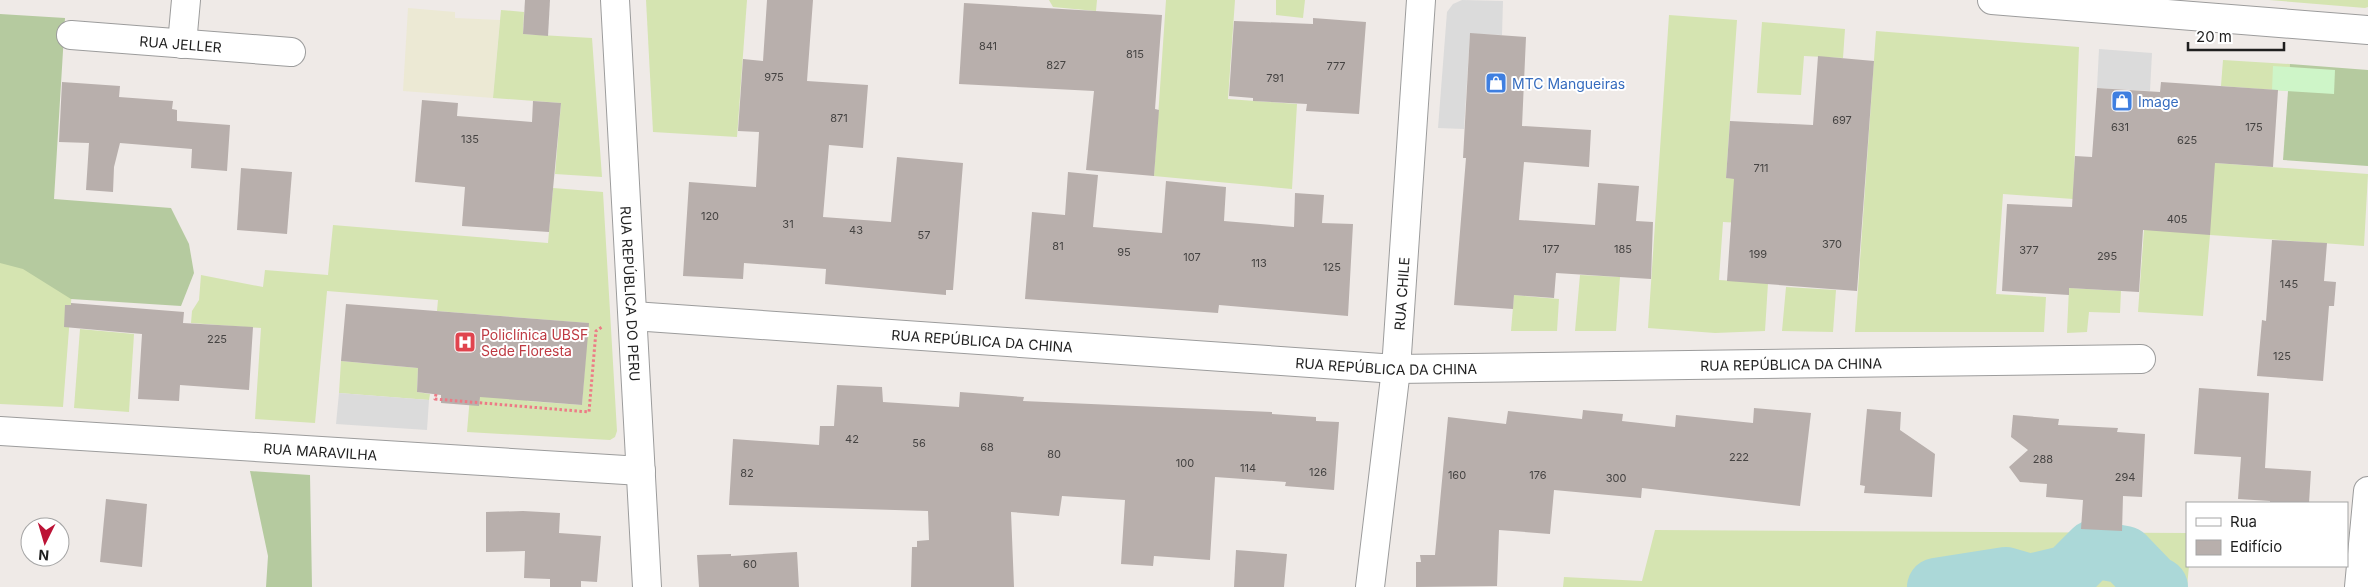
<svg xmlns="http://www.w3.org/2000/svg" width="2368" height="587" viewBox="0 0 2368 587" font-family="Inter,sans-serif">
<rect width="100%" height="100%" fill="#efeae7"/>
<path fill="#ece9d4" d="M 408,8 L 455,12 L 455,18 L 500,20 L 493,98 L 403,91 Z"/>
<g fill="#d5e4b1">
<path d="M 646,0 L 747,0 L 737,137 L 653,132 Z"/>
<path d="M 1049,0 L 1097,0 L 1096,11 L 1053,7 Z"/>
<path d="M 1166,0 L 1235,0 L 1228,99 L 1297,104 L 1292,189 L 1154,176 Z"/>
<path d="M 1276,0 L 1305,0 L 1303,18 L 1276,15 Z"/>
<path d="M 2269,0 L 2368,0 L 2368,7 L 2365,8 Z"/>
<path d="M 501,10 L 524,12 L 523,34 L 592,38 L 602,177 L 555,174 L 561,103 L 493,98 Z"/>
<path d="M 1669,15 L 1737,20 L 1726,178 L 1794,183 L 1791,226 L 1723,222 L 1719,280 L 1768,283 L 1765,331 L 1715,333 L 1648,328 Z"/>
<path d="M 1762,22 L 1845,29 L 1843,58 L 1804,56 L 1801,95 L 1757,93 Z"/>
<path d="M 1876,31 L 2079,47 L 2073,199 L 2003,194 L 1996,294 L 2046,297 L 2044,332 L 1855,332 Z"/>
<path d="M 2223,60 L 2290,64 L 2288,91 L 2221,86 Z"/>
<path d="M 2215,163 L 2368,174 L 2364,246 L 2210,235 L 2203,316 L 2138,312 L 2144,230 Z"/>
<path d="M 553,188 L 603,192 L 617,431 L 615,437 L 610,440 L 467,432 L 472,372 L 529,377 L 527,401 L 582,405 L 588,323 L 437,311 L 438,300 L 327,291 L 315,423 L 255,419 L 261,328 L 191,323 L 192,311 L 199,300 L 201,275 L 263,287 L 265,270 L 328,275 L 333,225 L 548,243 Z"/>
<path d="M 0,248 L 75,251 L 63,407 L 0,404 Z"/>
<path d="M 1580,275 L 1620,277 L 1616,331 L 1575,331 Z"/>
<path d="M 1786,287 L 1836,290 L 1833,332 L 1782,331 Z"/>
<path d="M 2069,288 L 2121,291 L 2120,313 L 2089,312 L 2087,332 L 2067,333 Z"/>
<path d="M 1514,295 L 1559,299 L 1557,331 L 1511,331 Z"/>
<path d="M 80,329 L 134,334 L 129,412 L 74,408 Z"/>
<path d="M 341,361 L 418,368 L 417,392 L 430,394 L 429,400 L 339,393 Z"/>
<path d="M 1655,530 L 2187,533 L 2187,566 L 2189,566 L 2187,587 L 1563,587 L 1564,577 L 1642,581 Z"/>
</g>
<g fill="#b5ca9f">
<path d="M 0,14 L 65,18 L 54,199 L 171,208 L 189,244 L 194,273 L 181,306 L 71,299 L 23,269 L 0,263 Z"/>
<path d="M 2290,64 L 2368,70 L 2368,166 L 2283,160 Z"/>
<path d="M 250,471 L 310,475 L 312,587 L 266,587 L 268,556 Z"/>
</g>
<path fill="#cef5c8" d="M 2273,66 L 2335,70 L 2334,94 L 2272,90 Z"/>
<g fill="#dbdbdb">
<path d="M 1462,0 L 1503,1 L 1502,35 L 1470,34 L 1464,129 L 1438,128 L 1447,12 L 1453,4 Z"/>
<path d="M 2099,49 L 2152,53 L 2150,91 L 2097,88 Z"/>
<path d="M 339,393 L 429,400 L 427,430 L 336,424 Z"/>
</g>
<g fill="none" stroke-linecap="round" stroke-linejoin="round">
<path stroke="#abd8d8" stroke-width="58" d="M 1936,587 L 2006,576 L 2030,583 L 2068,574 L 2093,549 L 2125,555 L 2152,583 L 2159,587"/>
</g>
<g fill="#b8afac">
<path d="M 525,0 L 550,0 L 548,36 L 523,34 Z"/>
<path d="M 767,0 L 813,0 L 807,81 L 868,85 L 863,148 L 829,145 L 823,217 L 891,222 L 897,157 L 963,163 L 953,290 L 946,290 L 946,295 L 825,284 L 826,269 L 744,263 L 743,279 L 683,276 L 689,182 L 756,187 L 759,132 L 738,131 L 743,59 L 763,61 Z"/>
<path d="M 964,3 L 1162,15 L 1155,109 L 1159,110 L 1154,176 L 1086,170 L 1094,91 L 959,84 Z"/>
<path d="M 1313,18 L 1366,22 L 1359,114 L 1306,111 L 1307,104 L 1253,101 L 1253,98 L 1229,96 L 1234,21 L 1313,24 Z"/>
<path d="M 1470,33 L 1526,37 L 1522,126 L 1591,130 L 1589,167 L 1524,162 L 1519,220 L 1595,225 L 1598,183 L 1639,186 L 1636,221 L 1653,222 L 1651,279 L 1556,273 L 1554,298 L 1514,295 L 1513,309 L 1454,305 L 1466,158 L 1463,158 Z"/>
<path d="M 1818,56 L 1874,61 L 1857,291 L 1727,281 L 1734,179 L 1726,178 L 1730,121 L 1813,125 Z"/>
<path d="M 62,82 L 120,86 L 119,97 L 173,101 L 172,109 L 177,110 L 177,121 L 230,125 L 227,171 L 191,168 L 192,149 L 120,143 L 114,167 L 113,192 L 86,190 L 89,143 L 59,142 Z"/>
<path d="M 2161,82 L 2278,90 L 2273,167 L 2215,163 L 2210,235 L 2143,230 L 2139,292 L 2069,288 L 2069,295 L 2002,291 L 2007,204 L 2072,207 L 2075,156 L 2092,157 L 2097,88 L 2160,92 Z"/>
<path d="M 422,100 L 458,103 L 457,116 L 532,122 L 533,101 L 561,103 L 549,232 L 462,226 L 465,187 L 415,182 Z"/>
<path d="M 241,168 L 292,172 L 287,234 L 237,230 Z"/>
<path d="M 1068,172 L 1098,175 L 1093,227 L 1162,233 L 1166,181 L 1226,187 L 1224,221 L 1294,227 L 1295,193 L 1324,195 L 1322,223 L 1353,224 L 1348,316 L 1219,305 L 1218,313 L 1025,299 L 1032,212 L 1065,215 Z"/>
<path d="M 2272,240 L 2327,243 L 2324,281 L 2336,282 L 2334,306 L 2329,306 L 2323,381 L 2257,376 L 2262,320 L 2266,321 Z"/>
<path d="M 71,303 L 184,312 L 183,323 L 253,327 L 249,390 L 180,385 L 179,401 L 138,399 L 142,334 L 64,327 L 65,305 L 71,305 Z"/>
<path d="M 346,304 L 589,323 L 582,405 L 480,397 L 479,406 L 441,403 L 441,395 L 417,392 L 418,368 L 341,361 Z"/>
<path d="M 837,385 L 882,387 L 883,402 L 959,407 L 960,392 L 1024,397 L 1023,401 L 1272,412 L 1272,414 L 1316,417 L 1316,421 L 1339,422 L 1334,490 L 1285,486 L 1286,482 L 1215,477 L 1210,560 L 1154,556 L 1153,566 L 1121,564 L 1125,500 L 1062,496 L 1059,516 L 1011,512 L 1014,587 L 911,587 L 912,547 L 917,547 L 917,541 L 929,540 L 928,511 L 729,505 L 733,439 L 819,445 L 820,426 L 834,426 Z"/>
<path d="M 2199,388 L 2269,393 L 2265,468 L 2311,471 L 2309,503 L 2270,503 L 2270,501 L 2238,499 L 2241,457 L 2194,454 Z"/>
<path d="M 1754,408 L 1811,413 L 1800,506 L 1642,488 L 1641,498 L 1554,490 L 1550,534 L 1499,530 L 1497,586 L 1416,587 L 1416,562 L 1421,562 L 1420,555 L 1435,555 L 1448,417 L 1506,424 L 1508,411 L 1582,419 L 1583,410 L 1623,414 L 1622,421 L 1675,427 L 1676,415 L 1753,423 Z"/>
<path d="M 1867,409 L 1901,412 L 1900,430 L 1935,454 L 1932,497 L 1864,493 L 1865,486 L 1860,485 Z"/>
<path d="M 2013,415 L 2059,419 L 2058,425 L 2118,428 L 2117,432 L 2145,434 L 2142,497 L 2123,496 L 2122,531 L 2081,529 L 2083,500 L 2046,497 L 2047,484 L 2020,482 L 2009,467 L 2028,450 L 2011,437 Z"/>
<path d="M 106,499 L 147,504 L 142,567 L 100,562 Z"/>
<path d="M 523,511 L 560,513 L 559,533 L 601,536 L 597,582 L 581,581 L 581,587 L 550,587 L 550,579 L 524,578 L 525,551 L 486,552 L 486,512 Z"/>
<path d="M 1236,550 L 1287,554 L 1284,587 L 1234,587 Z"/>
<path d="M 797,552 L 799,587 L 699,587 L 697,555 L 731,554 L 731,556 Z"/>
</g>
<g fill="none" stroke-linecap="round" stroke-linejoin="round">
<g stroke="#9c9c9c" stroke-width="30">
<g id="minor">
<path id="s1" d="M 615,0 L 647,587"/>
<path id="s2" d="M 71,35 L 291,52"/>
<path d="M 182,44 L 186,0"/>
<path id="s3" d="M 633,316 L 1396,369 L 2141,359"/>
<path id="s4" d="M 0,431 L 641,471"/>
<path id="s5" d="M 1370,587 L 1396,369 L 1421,0"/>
<path d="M 2359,587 L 2368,491"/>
</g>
</g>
<g stroke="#9c9c9c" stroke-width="30">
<path id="tertiary" d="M 1992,0 L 2368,30"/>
</g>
<path stroke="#ed7a86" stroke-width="3" stroke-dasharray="2.5 2.5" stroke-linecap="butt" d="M 436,394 L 435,399 L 589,412 L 596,331 L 602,327"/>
<use href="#minor" stroke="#fff" stroke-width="28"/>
<use href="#tertiary" stroke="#fff" stroke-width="28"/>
</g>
<defs>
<g id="shop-square" transform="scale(1.125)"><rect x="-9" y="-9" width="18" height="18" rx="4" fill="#3f7fe0" stroke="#fff"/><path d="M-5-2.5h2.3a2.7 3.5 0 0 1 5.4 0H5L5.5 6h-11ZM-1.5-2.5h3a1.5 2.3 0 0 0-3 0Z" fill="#fff"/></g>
<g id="hospital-square" transform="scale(1.125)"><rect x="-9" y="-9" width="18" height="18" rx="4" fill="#e0444e" stroke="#fff"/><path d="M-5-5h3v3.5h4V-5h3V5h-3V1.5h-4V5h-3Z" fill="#fff"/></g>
</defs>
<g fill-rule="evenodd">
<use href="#shop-square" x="1496" y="83"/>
<use href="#shop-square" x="2122" y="101"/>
<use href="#hospital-square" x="465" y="342"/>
</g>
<g text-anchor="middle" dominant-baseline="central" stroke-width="4" stroke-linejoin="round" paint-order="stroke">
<g font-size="11" fill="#454342">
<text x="988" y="46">841</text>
<text x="1135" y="54">815</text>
<text x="1056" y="65">827</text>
<text x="1336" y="66">777</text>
<text x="774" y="77">975</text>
<text x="1275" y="78">791</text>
<text x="839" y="118">871</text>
<text x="1842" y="120">697</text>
<text x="2120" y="127">631</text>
<text x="2254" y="127">175</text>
<text x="470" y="139">135</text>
<text x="2187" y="140">625</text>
<text x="1761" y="168">711</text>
<text x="710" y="216">120</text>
<text x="2177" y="219">405</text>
<text x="788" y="224">31</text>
<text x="856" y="230">43</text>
<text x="924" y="235">57</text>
<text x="1832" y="244">370</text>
<text x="1058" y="246">81</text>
<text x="1551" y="249">177</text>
<text x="1623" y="249">185</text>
<text x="2029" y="250">377</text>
<text x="1124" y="252">95</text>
<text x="1758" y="254">199</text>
<text x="2107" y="256">295</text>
<text x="1192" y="257">107</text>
<text x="1259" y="263">113</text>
<text x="1332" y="267">125</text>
<text x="2289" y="284">145</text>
<text x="217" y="339">225</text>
<text x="2282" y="356">125</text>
<text x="852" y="439">42</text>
<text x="919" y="443">56</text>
<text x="987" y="447">68</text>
<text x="1054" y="454">80</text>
<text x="1739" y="457">222</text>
<text x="2043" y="459">288</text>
<text x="1185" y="463">100</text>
<text x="1248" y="468">114</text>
<text x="1318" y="472">126</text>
<text x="747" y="473">82</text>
<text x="1457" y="475">160</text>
<text x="1538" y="475">176</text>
<text x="2125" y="477">294</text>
<text x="1616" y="478">300</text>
<text x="750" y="564">60</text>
</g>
<g font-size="14" fill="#1f1f1f" stroke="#fff">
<text stroke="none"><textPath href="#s2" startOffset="110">RUA JELLER</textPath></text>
<text stroke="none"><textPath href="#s1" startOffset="294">RUA REPÚBLICA DO PERU</textPath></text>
<text stroke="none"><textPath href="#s5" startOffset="295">RUA CHILE</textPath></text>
<text stroke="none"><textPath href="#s3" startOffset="350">RUA REPÚBLICA DA CHINA</textPath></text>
<text stroke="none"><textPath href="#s3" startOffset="755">RUA REPÚBLICA DA CHINA</textPath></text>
<text stroke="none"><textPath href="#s3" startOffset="1160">RUA REPÚBLICA DA CHINA</textPath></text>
<text stroke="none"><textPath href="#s4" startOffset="321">RUA MARAVILHA</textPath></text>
</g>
<g font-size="14" fill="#366cbe" stroke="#fff" text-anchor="start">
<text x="1512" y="83">MTC Mangueiras</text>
<text x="2138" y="101">Image</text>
</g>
<g font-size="14" fill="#be3a42" stroke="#fff" text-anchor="start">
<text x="481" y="334">Policlínica UBSF<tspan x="481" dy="16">Sede Floresta</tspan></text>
</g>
</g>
<rect x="2186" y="502" width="162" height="65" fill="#ffffff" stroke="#a5a5a5"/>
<rect x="2196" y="518" width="25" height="8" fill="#ffffff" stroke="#a5a5a5"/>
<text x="2230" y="527" font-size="15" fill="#1f1f1f">Rua</text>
<rect x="2196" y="540" width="25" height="15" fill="#b8afac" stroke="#a5a5a5"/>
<text x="2230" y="552" font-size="15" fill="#1f1f1f">Edifício</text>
<g transform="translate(45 542) rotate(185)"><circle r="24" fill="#ffffff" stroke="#a5a5a5"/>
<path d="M0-4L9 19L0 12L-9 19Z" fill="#bc1336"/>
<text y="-8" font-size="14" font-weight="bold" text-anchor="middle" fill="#1f1f1f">N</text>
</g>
<path d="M2188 42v8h96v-8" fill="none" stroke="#1f1f1f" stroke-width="2.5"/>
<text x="2196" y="42" font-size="15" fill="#1f1f1f" stroke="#ffffff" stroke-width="4" paint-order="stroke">20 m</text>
</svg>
